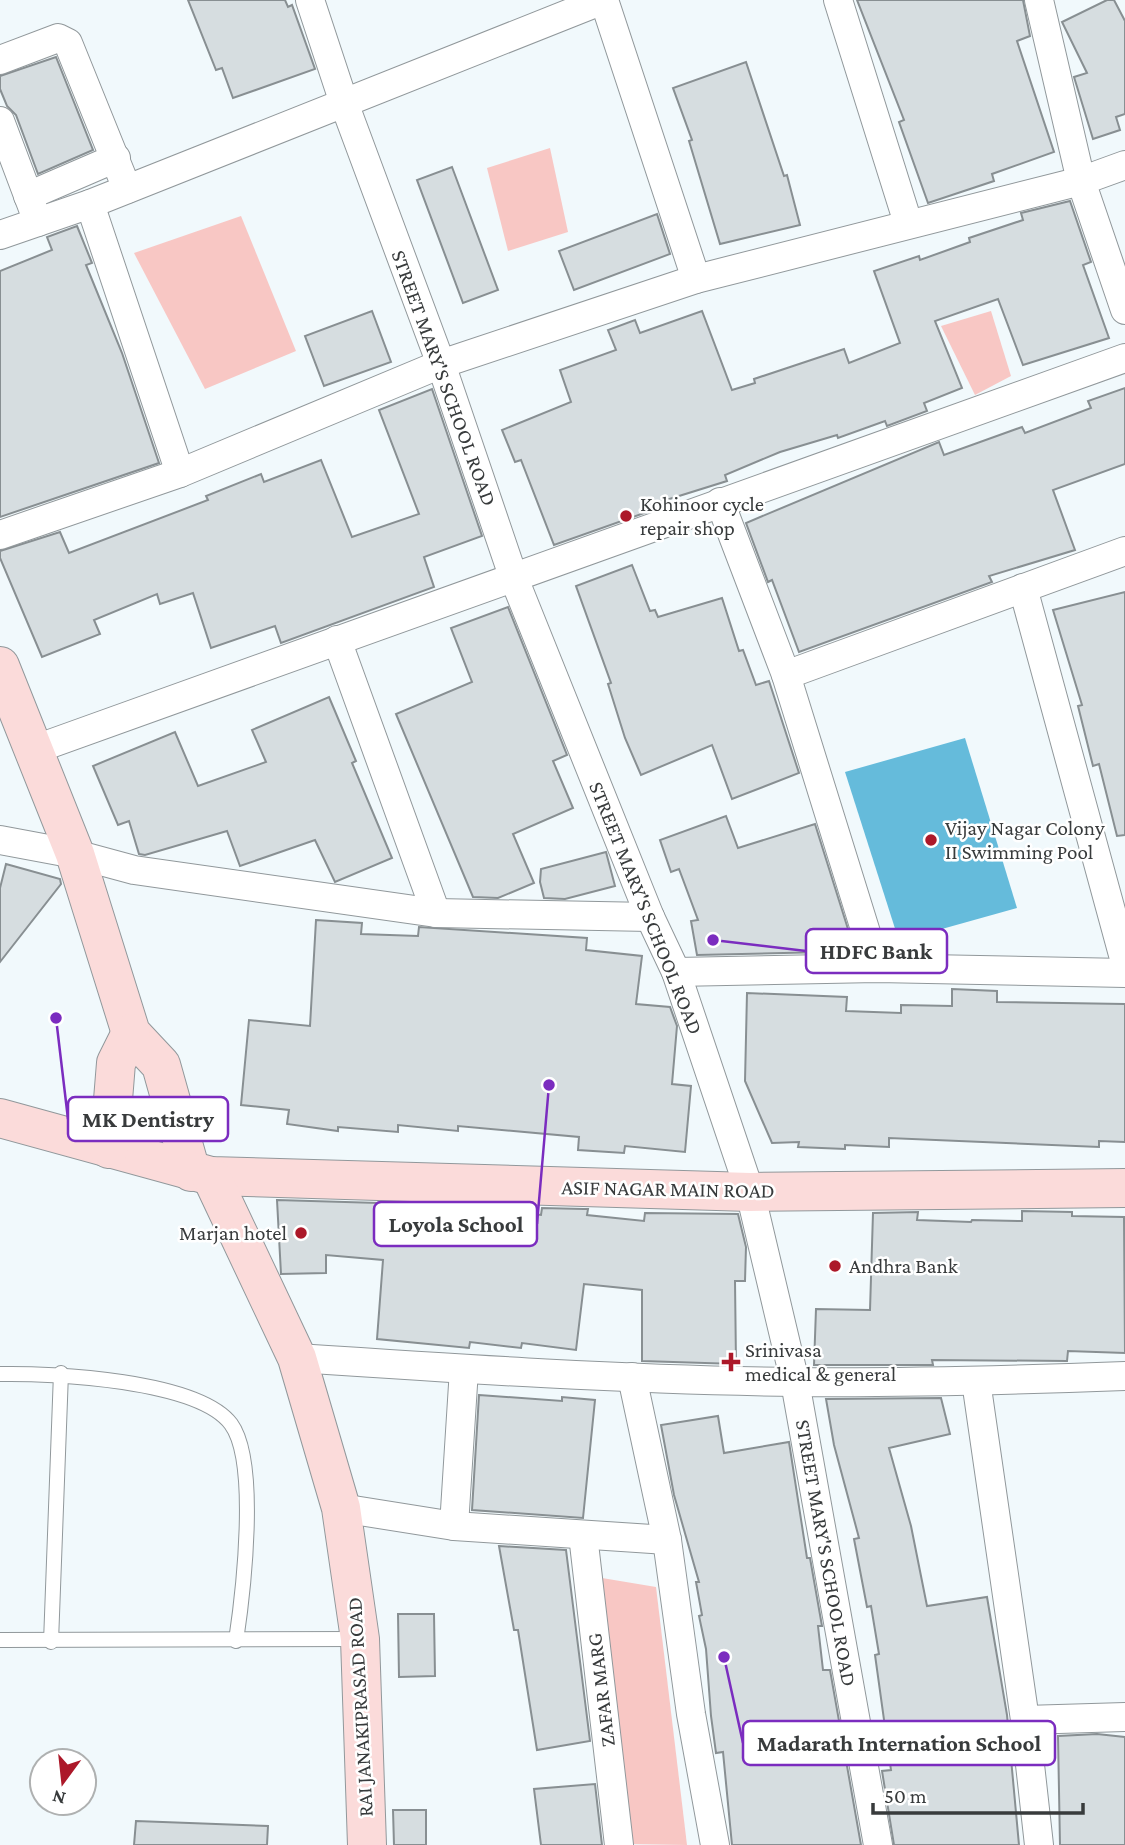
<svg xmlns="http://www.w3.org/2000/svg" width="1125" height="1845" viewBox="0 0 1125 1845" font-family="'Crimson Pro',serif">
<rect width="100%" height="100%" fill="#f1f9fc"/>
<g fill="#f8c7c4">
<path d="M 550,148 L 568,232 L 508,251 L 487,168 Z"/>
<path d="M 241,216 L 296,351 L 205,389 L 134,253 Z"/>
<path d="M 991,311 L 1011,376 L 975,395 L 941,326 Z"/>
<path d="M 602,1578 L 656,1587 L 687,1845 L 628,1844 Z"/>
</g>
<path fill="#65bbdb" d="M 965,738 L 1017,908 L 899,941 L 845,772 Z"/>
<g fill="#d6dde0" stroke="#888f92" stroke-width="2">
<path d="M 188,0 L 285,0 L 288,7 L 292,5 L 315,69 L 233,98 L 222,68 L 216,70 Z"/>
<path d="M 857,0 L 1023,0 L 1030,36 L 1017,41 L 1054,152 L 992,174 L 994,181 L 928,203 L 899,122 L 904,120 Z"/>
<path d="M 1107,0 L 1114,0 L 1125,21 L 1125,114 L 1116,117 L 1120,130 L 1093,139 L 1074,77 L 1087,73 L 1062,22 Z"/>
<path d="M 56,57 L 93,150 L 38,174 L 16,115 L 7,106 L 0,89 L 0,76 Z"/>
<path d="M 746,62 L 784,176 L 787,175 L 800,225 L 720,244 L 689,141 L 692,140 L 673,88 Z"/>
<path d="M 452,167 L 498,290 L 463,303 L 417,180 Z"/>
<path d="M 1070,201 L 1091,262 L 1083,265 L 1109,338 L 1023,365 L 998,299 L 935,321 L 962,388 L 924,403 L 927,411 L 887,426 L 885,421 L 838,438 L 837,435 L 780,452 L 725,475 L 727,481 L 663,501 L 664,506 L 554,545 L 521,460 L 515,462 L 502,430 L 571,402 L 560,370 L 616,350 L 608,330 L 635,320 L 640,333 L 702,311 L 732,390 L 755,383 L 754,379 L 844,349 L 849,363 L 900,343 L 874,271 L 919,256 L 920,260 L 970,242 L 969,238 L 1023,220 L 1021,213 Z"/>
<path d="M 657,214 L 670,254 L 574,290 L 559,251 Z"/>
<path d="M 77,226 L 92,263 L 86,265 L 122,353 L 159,463 L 0,517 L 0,271 L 52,250 L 47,237 Z"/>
<path d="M 372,311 L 391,362 L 324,386 L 305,336 Z"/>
<path d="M 1125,388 L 1125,464 L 1053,490 L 1075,550 L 989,576 L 992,582 L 799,652 L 772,580 L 768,582 L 746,523 L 939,442 L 944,455 L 1022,427 L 1025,433 L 1091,408 L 1088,401 Z"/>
<path d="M 432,389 L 482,536 L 424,557 L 434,587 L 281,643 L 275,626 L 211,648 L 193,593 L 160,604 L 157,594 L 94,620 L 100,634 L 42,657 L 0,558 L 0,551 L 60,532 L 69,553 L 208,500 L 206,496 L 261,474 L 264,482 L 321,460 L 352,537 L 419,514 L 379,410 Z"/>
<path d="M 632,565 L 650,611 L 655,610 L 658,617 L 722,598 L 739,651 L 743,650 L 756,685 L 769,681 L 799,773 L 732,799 L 712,745 L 641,775 L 625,738 L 608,684 L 611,683 L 576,586 Z"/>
<path d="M 1125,592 L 1125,835 L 1117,836 L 1099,764 L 1093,766 L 1078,706 L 1082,705 L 1053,610 Z"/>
<path d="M 508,607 L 567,755 L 553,761 L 573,808 L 513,834 L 534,883 L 498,898 L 473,897 L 396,714 L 472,682 L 451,628 Z"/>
<path d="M 329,697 L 356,761 L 352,763 L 392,858 L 335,882 L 315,840 L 240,866 L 227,831 L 145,855 L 139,854 L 129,821 L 118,825 L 93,766 L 175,732 L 198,786 L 266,762 L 252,730 Z"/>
<path d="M 726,816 L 738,848 L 815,824 L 853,945 L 827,952 L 697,955 L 691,921 L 698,920 L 679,869 L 671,872 L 660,840 Z"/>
<path d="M 606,852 L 615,886 L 565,899 L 544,898 L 540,882 L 541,869 Z"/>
<path d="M 6,864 L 60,879 L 61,884 L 0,962 L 0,888 Z"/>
<path d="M 316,920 L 362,923 L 361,934 L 418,936 L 419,927 L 587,938 L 586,950 L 642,956 L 636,1004 L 670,1007 L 677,1026 L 672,1084 L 691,1086 L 685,1152 L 625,1146 L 624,1153 L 578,1150 L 579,1137 L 458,1126 L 458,1131 L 398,1125 L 398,1132 L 338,1127 L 338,1131 L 287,1124 L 289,1110 L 241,1105 L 249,1020 L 310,1026 Z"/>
<path d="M 952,989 L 997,991 L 997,1002 L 1125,1004 L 1125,1142 L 1099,1141 L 1099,1147 L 889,1138 L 889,1147 L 845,1145 L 845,1149 L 798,1147 L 799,1142 L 772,1143 L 745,1081 L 747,993 L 847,997 L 846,1011 L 901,1013 L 901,1005 L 952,1006 Z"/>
<path d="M 277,1200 L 447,1205 L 541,1215 L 542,1208 L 584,1209 L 588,1209 L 587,1215 L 644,1221 L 645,1213 L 738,1214 L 746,1247 L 745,1281 L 735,1281 L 736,1364 L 642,1361 L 642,1290 L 584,1284 L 576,1350 L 522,1343 L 521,1348 L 470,1342 L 469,1348 L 377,1339 L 383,1260 L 326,1255 L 326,1273 L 281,1274 Z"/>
<path d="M 1022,1211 L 1072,1212 L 1072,1216 L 1124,1217 L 1125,1353 L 1068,1351 L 1067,1361 L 932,1360 L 933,1365 L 814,1365 L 816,1309 L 870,1310 L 873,1213 L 918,1212 L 917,1220 L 971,1222 L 972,1220 L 1022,1221 Z"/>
<path d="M 479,1395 L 562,1401 L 562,1397 L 595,1400 L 583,1518 L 472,1510 Z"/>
<path d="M 941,1398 L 950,1434 L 889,1448 L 911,1526 L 927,1606 L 987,1597 L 1007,1715 L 1019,1845 L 894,1845 L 882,1771 L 891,1770 L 875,1655 L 879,1654 L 871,1606 L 867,1607 L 854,1539 L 859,1538 L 834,1445 L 826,1399 Z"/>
<path d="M 718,1416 L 724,1453 L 789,1442 L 807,1558 L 810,1558 L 822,1626 L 818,1626 L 823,1670 L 830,1670 L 861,1845 L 732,1845 L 723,1752 L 716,1753 L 711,1716 L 706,1649 L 699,1616 L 702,1615 L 696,1582 L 699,1582 L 674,1495 L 661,1425 Z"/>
<path d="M 499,1546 L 566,1550 L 590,1741 L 537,1750 L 518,1630 L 514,1630 Z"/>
<path d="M 398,1614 L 434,1614 L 435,1676 L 399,1677 Z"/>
<path d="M 1097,1734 L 1125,1737 L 1125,1845 L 1060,1845 L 1058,1736 Z"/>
<path d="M 595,1784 L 602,1845 L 541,1845 L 534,1789 Z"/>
<path d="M 393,1810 L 426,1810 L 426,1845 L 394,1845 Z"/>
<path d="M 136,1821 L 268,1826 L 267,1845 L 134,1845 Z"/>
</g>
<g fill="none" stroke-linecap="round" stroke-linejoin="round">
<g stroke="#91989b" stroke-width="16">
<g id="lane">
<path d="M 0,1374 C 53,1373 198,1380 231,1424 C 259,1462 243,1594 236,1641"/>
<path d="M 0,1640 L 359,1639"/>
<path d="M 51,1642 L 61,1373"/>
</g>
</g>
<g stroke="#91989b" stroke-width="30">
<g id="street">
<path d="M 310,0 L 344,103 L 441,364 L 513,576 L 650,917 L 676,972 L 750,1192 L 795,1382 L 878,1845"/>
<path d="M 604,0 L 696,279"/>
<path d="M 838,0 L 908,223"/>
<path d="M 1039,0 L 1081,181 L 1125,310"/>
<path d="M 0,60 L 58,38 L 68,43 L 127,189"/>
<path d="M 0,121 L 38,222"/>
<path d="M 28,196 L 116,158"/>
<path d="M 90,204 L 180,473"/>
<path d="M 0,235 L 90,204 L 603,0"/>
<path d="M 720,502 L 786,675 L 877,968"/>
<path d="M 0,535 L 180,473 L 441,364 L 696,279 L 1081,181 L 1125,165"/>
<path d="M 1023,588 L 1125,962"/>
<path d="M 337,640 L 436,913"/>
<path d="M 786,675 L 1125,551"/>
<path d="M 33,750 L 1125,358"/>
<path d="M 0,840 L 75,854 L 134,870 L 436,913 L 650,917"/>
<path d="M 676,972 L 877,968 L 1125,973"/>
<path d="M 297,1358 C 463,1369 629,1380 796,1382 C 905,1383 1015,1380 1125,1376"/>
<path d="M 632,1377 L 667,1540 L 691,1714 L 715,1845"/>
<path d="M 976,1381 L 1025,1720 L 1039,1845"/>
<path d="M 341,1508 L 454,1526 L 667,1540"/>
<path d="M 454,1526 L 464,1369"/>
<path d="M 583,1535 L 619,1845"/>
<path d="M 1025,1720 L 1125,1717"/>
</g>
</g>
<g stroke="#91989b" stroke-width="40">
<g id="secondary">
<path d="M 0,666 L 75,854 L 131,1033 L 161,1065 L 191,1172"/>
<path d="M 0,1118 L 211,1176 L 750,1192 L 1125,1188"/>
<path d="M 109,1149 L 116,1063 L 131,1033"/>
<path d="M 211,1176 L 297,1358 L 341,1508 L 360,1639 L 367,1845"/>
</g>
</g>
<use href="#lane" stroke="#fff" stroke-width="14"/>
<use href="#street" stroke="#fff" stroke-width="28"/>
<use href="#secondary" stroke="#fbdbda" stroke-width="38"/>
</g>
<g fill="#ac1829" stroke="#fff" stroke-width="2.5">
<circle cx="626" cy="516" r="7"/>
<circle cx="931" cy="840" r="7"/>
<circle cx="301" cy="1233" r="7"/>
<circle cx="835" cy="1266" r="7"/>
<path d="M727.5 1351.5h7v7h7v7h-7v7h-7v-7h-7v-7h7z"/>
</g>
<g text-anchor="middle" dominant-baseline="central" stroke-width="5" stroke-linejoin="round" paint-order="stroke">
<g font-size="21" fill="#383b3c" stroke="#fff">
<text transform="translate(444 378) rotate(70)">STREET MARY'S SCHOOL ROAD</text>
<text transform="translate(646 908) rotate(68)">STREET MARY'S SCHOOL ROAD</text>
<text transform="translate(668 1189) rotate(1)">ASIF NAGAR MAIN ROAD</text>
<text transform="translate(826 1553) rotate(80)">STREET MARY'S SCHOOL ROAD</text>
<text transform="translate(601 1690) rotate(-97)">ZAFAR MARG</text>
<text transform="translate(360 1707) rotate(-93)">RAI JANAKIPRASAD ROAD</text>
</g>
<g font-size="21" fill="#383b3c" stroke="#fff" text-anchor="start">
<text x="640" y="504">Kohinoor cycle<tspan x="640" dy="24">repair shop</tspan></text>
<text x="945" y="828">Vijay Nagar Colony<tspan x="945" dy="24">II Swimming Pool</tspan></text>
<text x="287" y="1233" text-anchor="end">Marjan hotel</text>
<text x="849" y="1266">Andhra Bank</text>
<text x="745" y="1350">Srinivasa<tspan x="745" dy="24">medical &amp; general</tspan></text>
</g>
</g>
<path fill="none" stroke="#7b2cbf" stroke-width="2.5" d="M713 940L806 951M56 1018L68 1119M549 1085L537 1224M724 1657L743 1743"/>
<g fill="#7b2cbf" stroke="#fff" stroke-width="2.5">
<circle cx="713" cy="940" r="7"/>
<circle cx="56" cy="1018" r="7"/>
<circle cx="549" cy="1085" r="7"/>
<circle cx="724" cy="1657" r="7"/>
</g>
<g fill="#fff" stroke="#7b2cbf" stroke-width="2.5">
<rect x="806" y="929" width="141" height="44" rx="7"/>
<rect x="68" y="1097" width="160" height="44" rx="7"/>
<rect x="374" y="1202" width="163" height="44" rx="7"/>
<rect x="743" y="1721" width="312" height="44" rx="7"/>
</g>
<g font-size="23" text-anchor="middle" font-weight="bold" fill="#383b3c">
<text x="876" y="959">HDFC Bank</text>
<text x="148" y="1127">MK Dentistry</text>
<text x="456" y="1232">Loyola School</text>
<text x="899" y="1751">Madarath Internation School</text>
</g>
<g transform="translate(63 1782) rotate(195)"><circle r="33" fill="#ffffff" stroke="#afb1b1" stroke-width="2"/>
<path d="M0-5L12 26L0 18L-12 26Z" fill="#ac1829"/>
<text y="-10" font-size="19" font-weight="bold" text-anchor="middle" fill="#383b3c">N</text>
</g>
<path d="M873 1803v10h210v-10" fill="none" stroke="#383b3c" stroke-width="3.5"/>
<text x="884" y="1803" font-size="21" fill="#383b3c" stroke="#ffffff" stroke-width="5" paint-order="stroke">50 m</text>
</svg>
